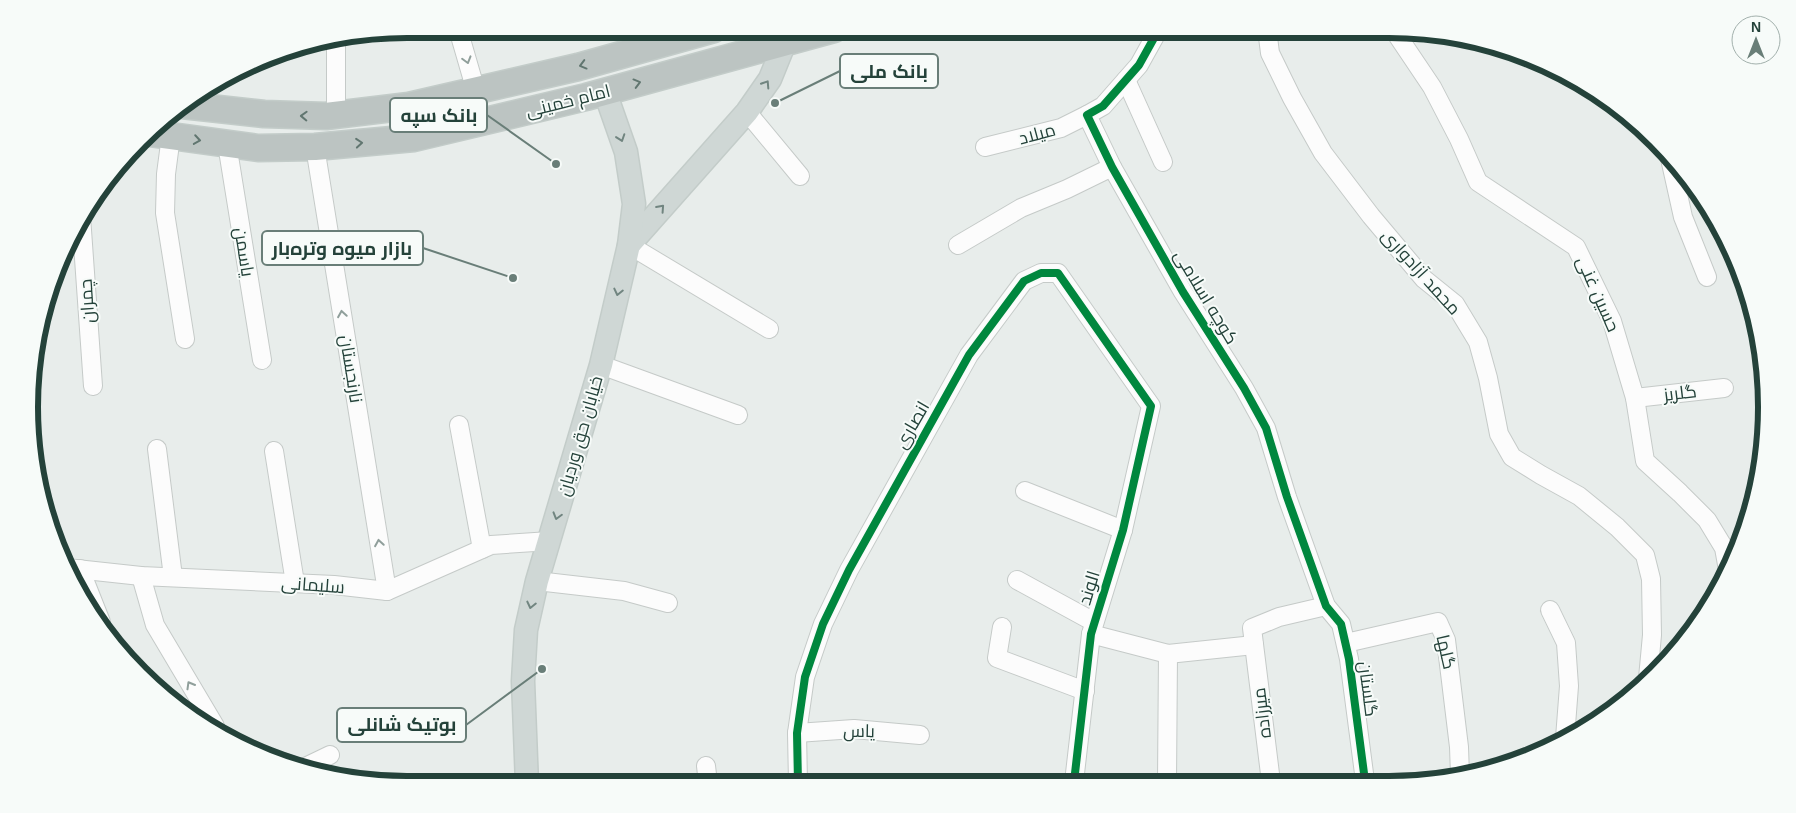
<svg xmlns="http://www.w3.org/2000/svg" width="1796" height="813" viewBox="0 0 1796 813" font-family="Helvetica,Cairo,sans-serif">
<rect width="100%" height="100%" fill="#e8edeb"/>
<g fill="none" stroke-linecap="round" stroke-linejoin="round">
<g stroke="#c5cac8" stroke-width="20">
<g id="minor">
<path d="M 458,29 L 476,91"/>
<path d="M 1159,29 L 1139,65 L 1103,106 L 1087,115 L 1112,167 L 1183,292 L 1244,388 L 1266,428 L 1287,497 L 1326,606 L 1341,624 L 1349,659 L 1365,781"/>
<path d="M 1267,29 L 1270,53 L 1292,98 L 1323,153 L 1371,216 L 1424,279 L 1455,304 L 1478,342 L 1488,378 L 1499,434 L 1512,457 L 1541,475 L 1579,496 L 1617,527 L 1645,555 L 1651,579 L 1652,635 L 1648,678"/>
<path d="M 1393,29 L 1432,87 L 1459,139 L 1478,182 L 1576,247 L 1612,321 L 1635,398 L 1645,461 L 1680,493 L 1707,520 L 1724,548 L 1728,570"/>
<path d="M 336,40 L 336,116"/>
<path d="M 227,76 L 227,75"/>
<path d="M 1126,80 L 1163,162"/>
<path d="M 747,112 L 800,176"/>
<path d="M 171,136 L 166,174 L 165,213 L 185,339"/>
<path d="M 227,144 L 262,360"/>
<path d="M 315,147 L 387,591"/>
<path d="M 985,147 L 1061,128 L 1087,115"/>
<path d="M 1669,154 L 1683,217 L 1707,277"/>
<path d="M 81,216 L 93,386"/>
<path d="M 629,245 L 769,329"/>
<path d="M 958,245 L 1021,208 L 1067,189 L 1112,167"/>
<path d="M 601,365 L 738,415"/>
<path d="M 1635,398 L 1724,388"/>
<path d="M 459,425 L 482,549"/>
<path d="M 157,449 L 173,577"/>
<path d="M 274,451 L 295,583"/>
<path d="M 1025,491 L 1123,530"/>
<path d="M 67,568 L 141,576 L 334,585 L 387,591 L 491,545 L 550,541"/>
<path d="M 80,569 L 101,622"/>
<path d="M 141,576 L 155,625 L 215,726"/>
<path d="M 1017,580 L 1094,622"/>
<path d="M 537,581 L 624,591 L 668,603"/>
<path d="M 1550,610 L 1566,643 L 1569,686 L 1565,738"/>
<path d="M 1002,627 L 997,658 L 1085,691"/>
<path d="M 1091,634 L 1168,654 L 1254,645"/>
<path d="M 1346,643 L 1438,622 L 1446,640 L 1459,747 L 1460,775"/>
<path d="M 797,733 L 854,729 L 920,735"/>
<path d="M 706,766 L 708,783"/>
<path d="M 303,768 L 330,755"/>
<path d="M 1167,782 L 1168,654"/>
<path d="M 1271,782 L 1252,628 L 1279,617 L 1326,606"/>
<path d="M 798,783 L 797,733 L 805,677 L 823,624 L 849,570 L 969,355 L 1024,281 L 1041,273 L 1058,273 L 1151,406 L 1123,530 L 1091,634 L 1074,782"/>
</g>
</g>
<g stroke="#c3ccc9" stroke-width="25">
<g id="major">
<path d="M 629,245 L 747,112 L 770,79 L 785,42"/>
<path d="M 527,784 L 523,681 L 526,630 L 537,581 L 601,365 L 629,245 L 634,204 L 626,152 L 605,92"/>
</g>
</g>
<g stroke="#c3ccc9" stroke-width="29">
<g id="highway">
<path d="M 182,105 L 264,114 L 326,116 L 409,106 L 578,67 L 714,29"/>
<path d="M 149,133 L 258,148 L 315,147 L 414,138 L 586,97 L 834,29"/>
</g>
</g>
<use href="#minor" stroke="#fcfcfc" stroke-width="18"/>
<use href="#major" stroke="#cfd7d5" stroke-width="22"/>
<use href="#highway" stroke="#bcc4c2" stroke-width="26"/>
<g stroke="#f7fbf9" stroke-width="11">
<g id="cycleway">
<path d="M 1159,29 L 1139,65 L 1103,106 L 1087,115 L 1112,167 L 1183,292 L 1244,388 L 1266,428 L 1287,497 L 1326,606 L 1341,624 L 1349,659 L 1365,781"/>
<path d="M 798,783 L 797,733 L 805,677 L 823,624 L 849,570 L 969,355 L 1024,281 L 1041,273 L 1058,273 L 1151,406 L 1123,530 L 1091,634 L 1074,782"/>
</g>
</g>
<use href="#cycleway" stroke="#00873e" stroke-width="8"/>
</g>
<defs><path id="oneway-chevron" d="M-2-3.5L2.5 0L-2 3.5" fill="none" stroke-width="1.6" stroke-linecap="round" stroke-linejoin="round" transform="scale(1.25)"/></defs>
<g stroke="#909f9b">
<use href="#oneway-chevron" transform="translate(467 60) rotate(74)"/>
<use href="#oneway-chevron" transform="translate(342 314) rotate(-99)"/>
<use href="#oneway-chevron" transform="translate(379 543) rotate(-99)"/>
<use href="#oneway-chevron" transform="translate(190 685) rotate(-120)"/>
</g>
<g stroke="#617670">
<use href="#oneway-chevron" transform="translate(583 65) rotate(165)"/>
<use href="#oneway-chevron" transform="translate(637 83) rotate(-15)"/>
<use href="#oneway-chevron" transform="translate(304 116) rotate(-178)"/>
<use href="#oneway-chevron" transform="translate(197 140) rotate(9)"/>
<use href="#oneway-chevron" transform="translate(359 143) rotate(-5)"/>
</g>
<g stroke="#718580">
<use href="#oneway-chevron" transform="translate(766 84) rotate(-57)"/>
<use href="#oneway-chevron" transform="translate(621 138) rotate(71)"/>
<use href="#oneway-chevron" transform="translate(661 208) rotate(-48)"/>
<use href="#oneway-chevron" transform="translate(618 292) rotate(103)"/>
<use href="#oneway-chevron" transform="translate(557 516) rotate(106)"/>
<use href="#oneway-chevron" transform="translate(531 605) rotate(103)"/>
</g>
<g text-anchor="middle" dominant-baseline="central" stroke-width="4" stroke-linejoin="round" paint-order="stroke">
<g font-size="18" fill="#24423a" stroke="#f7fbf9">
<text transform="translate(568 101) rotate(-14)">امام خمینی</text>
<text transform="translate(1037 134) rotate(-15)">میلاد</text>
<text transform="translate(244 252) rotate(81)">یاسمن</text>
<text transform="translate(1421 272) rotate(48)">محمد آزادواری</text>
<text transform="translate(1598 294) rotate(66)">حسین غنی</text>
<text transform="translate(1206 297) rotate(59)">کوچه اسلامی</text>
<text transform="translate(87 301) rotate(-94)">چمران</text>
<text transform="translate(351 369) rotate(81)">نارنجستان</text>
<text transform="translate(1680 393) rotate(-7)">گلریز</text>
<text transform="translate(912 425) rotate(-60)">انصاری</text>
<text transform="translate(580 436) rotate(-74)">خیابان حق وردیان</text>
<text transform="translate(313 585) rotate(4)">سلیمانی</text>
<text transform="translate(1089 588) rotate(-73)">الوند</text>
<text transform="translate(1446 652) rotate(77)">گلها</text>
<text transform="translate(1368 689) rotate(83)">گلستان</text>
<text transform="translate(1262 713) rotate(-97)">میرزاده</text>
<text transform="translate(859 731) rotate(1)">یاس</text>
</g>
</g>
<path d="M0 0H1796V813H0ZM407 38H1389A369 369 0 0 1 1758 407V407A369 369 0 0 1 1389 776H407A369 369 0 0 1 38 407V407A369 369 0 0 1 407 38Z" fill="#f7fbf9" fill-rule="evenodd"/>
<path fill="none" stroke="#24423a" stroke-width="6" d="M407 38H1389A369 369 0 0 1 1758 407V407A369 369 0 0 1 1389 776H407A369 369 0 0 1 38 407V407A369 369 0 0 1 407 38Z"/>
<path fill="none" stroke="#697e78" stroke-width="2" d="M775 103L840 71M556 164L487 115M513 278L423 248M542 669L466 725"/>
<g fill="#697e78" stroke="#f7fbf9" stroke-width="2">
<circle cx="775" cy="103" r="5"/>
<circle cx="556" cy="164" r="5"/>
<circle cx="513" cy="278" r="5"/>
<circle cx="542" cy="669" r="5"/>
</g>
<g fill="#f7fbf9" stroke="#697e78" stroke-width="2">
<rect x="840" y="54" width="98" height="34" rx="5"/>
<rect x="390" y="98" width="97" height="34" rx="5"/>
<rect x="262" y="231" width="161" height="34" rx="5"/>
<rect x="337" y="708" width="129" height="34" rx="5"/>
</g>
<g font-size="19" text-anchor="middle" font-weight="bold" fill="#24423a">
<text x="889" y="78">بانک ملی</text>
<text x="439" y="122">بانک سپه</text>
<text x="342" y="255">بازار میوه وتره‌بار</text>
<text x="402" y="731">بوتیک شانلی</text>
</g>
<g transform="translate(1756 40)"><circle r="24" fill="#f7fbf9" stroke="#a3b1ad"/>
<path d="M0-4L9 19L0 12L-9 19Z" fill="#697e78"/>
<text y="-8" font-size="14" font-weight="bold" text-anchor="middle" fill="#24423a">N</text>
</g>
</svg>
